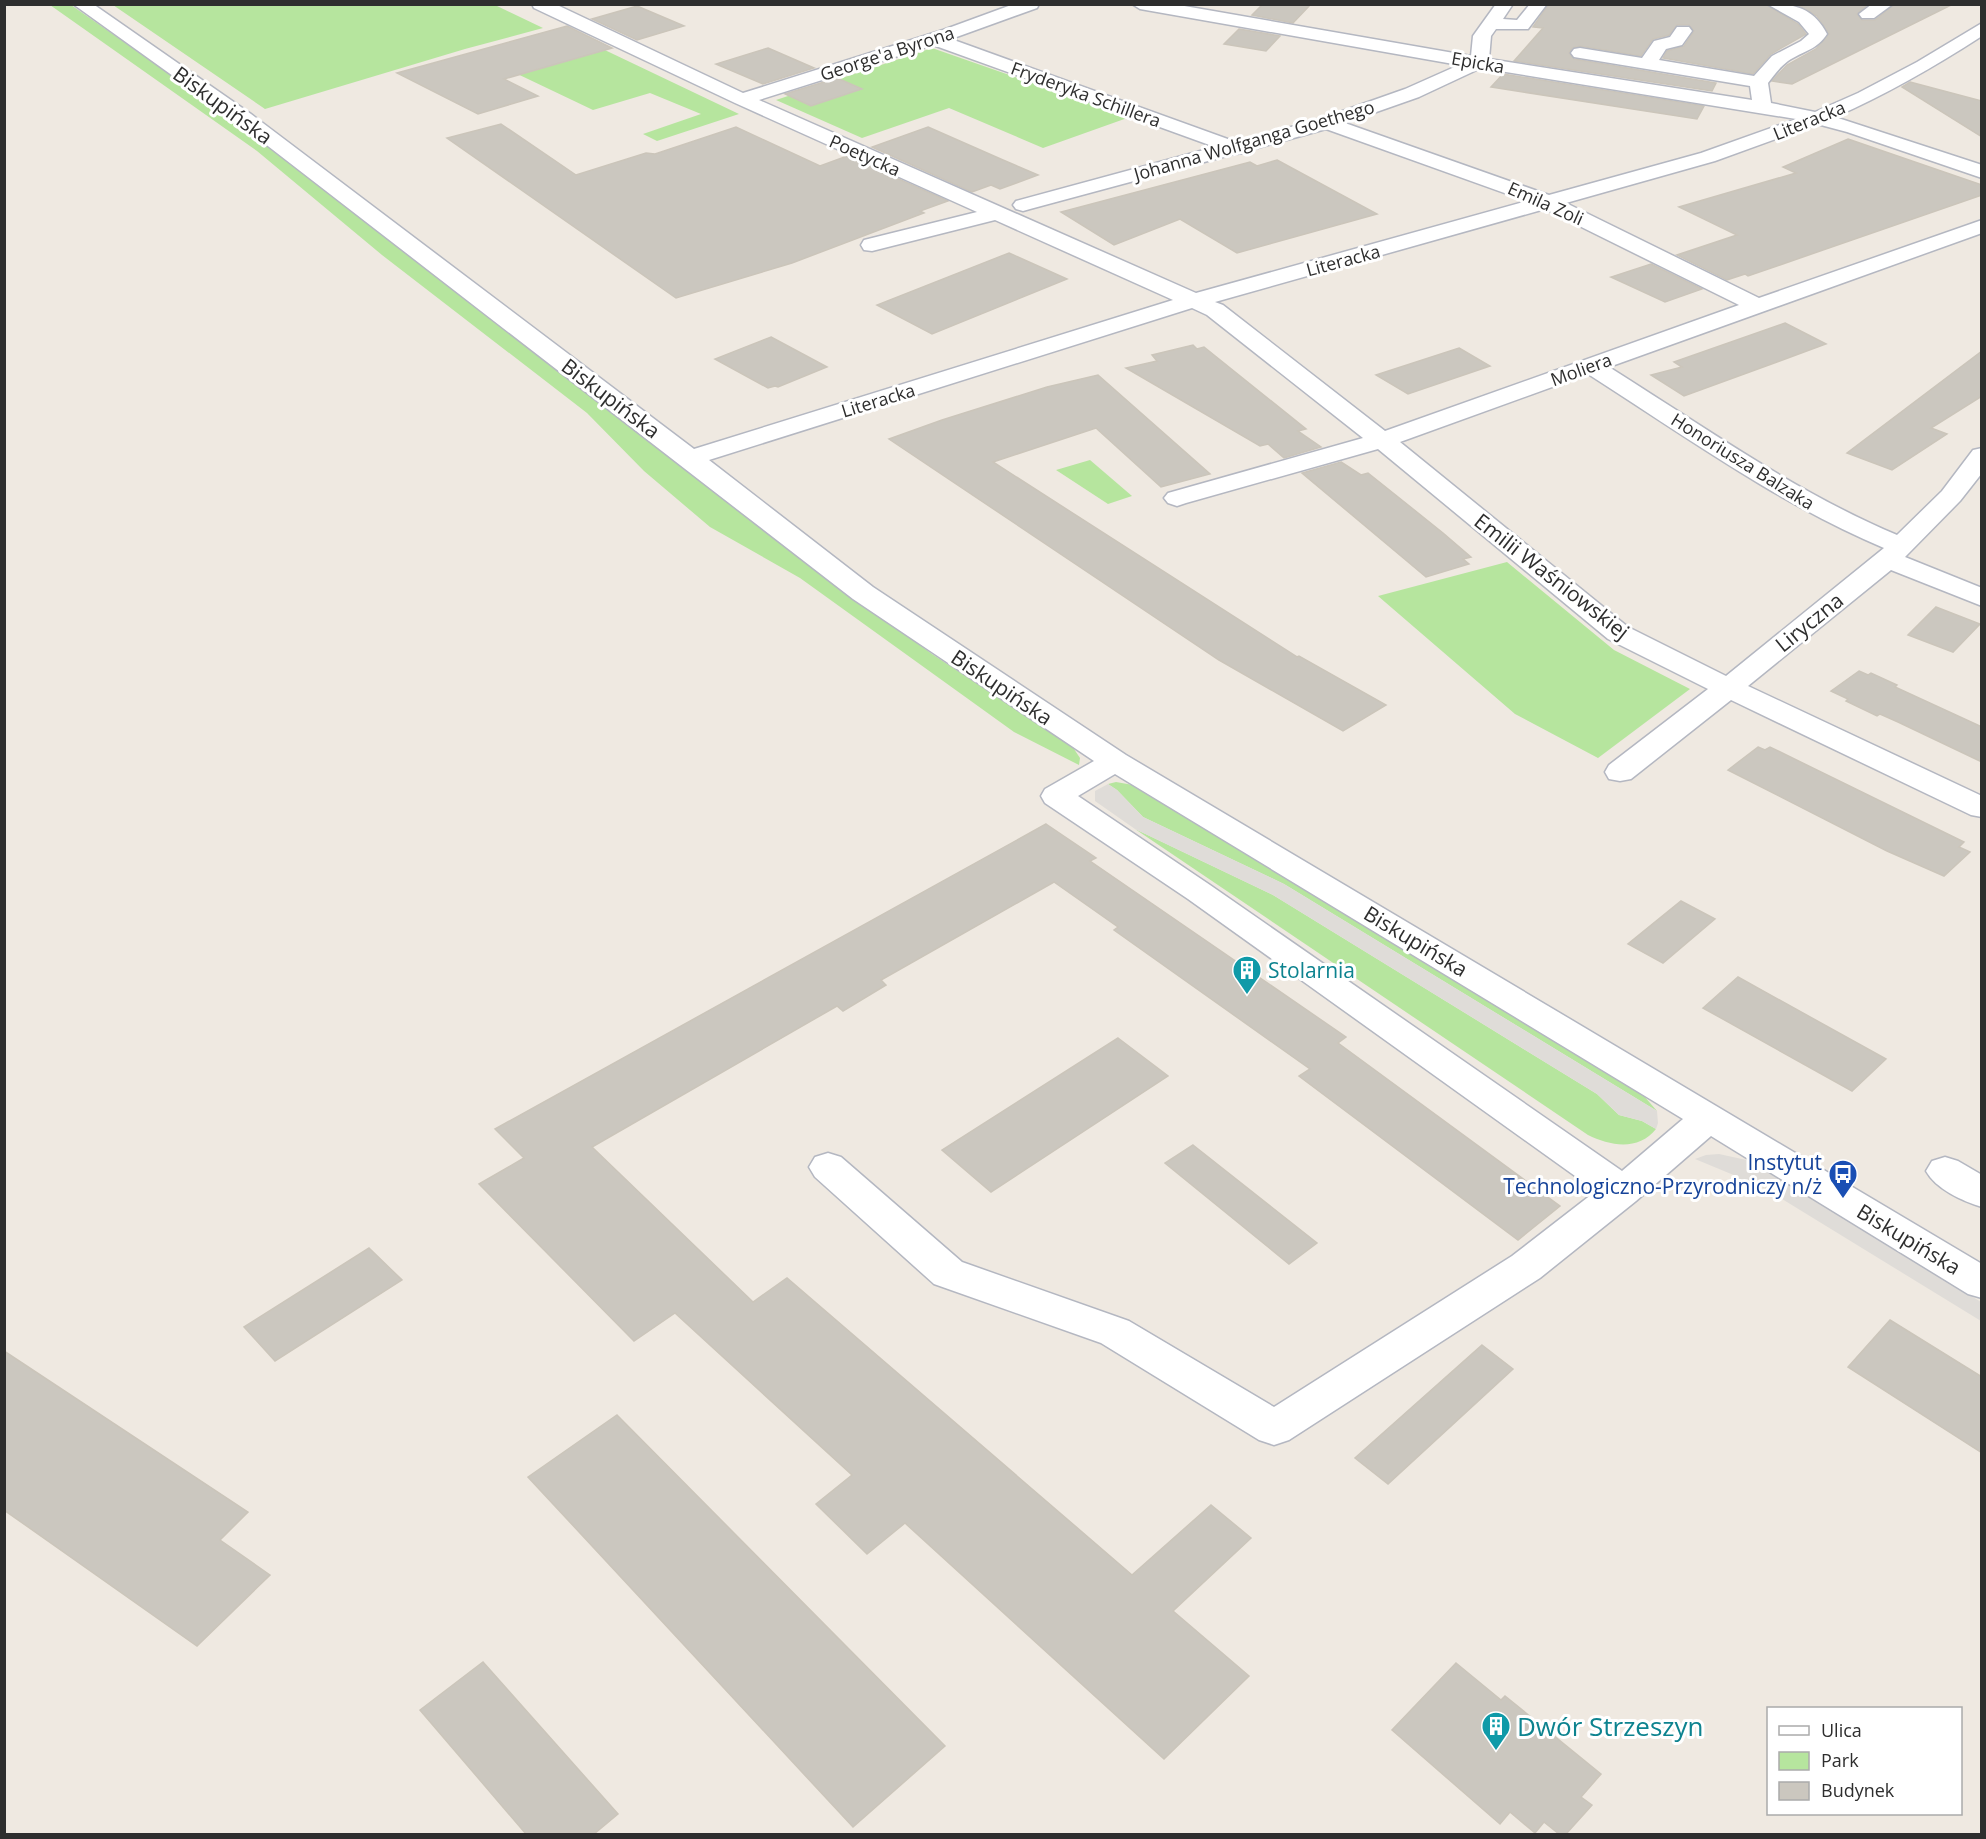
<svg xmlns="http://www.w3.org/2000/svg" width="1986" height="1839" viewBox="0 0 1986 1839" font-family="'Open Sans',sans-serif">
<rect width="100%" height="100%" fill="#efe9e1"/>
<g fill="#b6e59e">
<path d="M 50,5 L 71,5 L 265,140 L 814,567 L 932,654 L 1072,746 L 1080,758 L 1079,765 L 1014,732 L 800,578 L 710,527 L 644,471 L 587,413 L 382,255 L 257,151 Z"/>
<path d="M 113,5 L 495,5 L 543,28 L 465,49 L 265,109 Z"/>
<path d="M 588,42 L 739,114 L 657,141 L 643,134 L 701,114 L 650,93 L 593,110 L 503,67 Z"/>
<path d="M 932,48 L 1130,117 L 1043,148 L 949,108 L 862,138 L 776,100 Z"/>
<path d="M 1090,460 L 1132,496 L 1108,504 L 1056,470 Z"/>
<path d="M 1507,562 L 1614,650 L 1690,689 L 1598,758 L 1515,714 L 1378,596 Z"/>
<path d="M 1116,782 L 1133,785 L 1644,1096 L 1657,1111 L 1284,884 L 1143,817 L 1117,790 L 1108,784 Z"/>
<path d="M 1135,829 L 1273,895 L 1597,1094 L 1619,1115 L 1642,1121 L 1656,1129 C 1639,1151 1610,1146 1588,1135 Z"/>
</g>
<g fill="#dfdcd8">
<path d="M 1108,784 L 1117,790 L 1143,817 L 1284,884 L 1657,1111 L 1658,1123 L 1656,1129 L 1642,1121 L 1619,1115 L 1597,1094 L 1273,895 L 1135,829 L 1095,801 L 1095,791 Z"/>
<path d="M 1719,1154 L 1751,1161 L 1981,1302 L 1981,1321 L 1764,1188 L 1749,1182 L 1741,1183 L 1742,1180 L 1737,1180 L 1736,1176 L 1695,1159 L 1706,1155 Z"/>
</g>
<g fill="#cbc7bf" stroke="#cbc5ba" stroke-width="1.5">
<path d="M 1263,4 L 1311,4 L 1293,23 L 1252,15 Z"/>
<path d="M 1549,4 L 1765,4 L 1798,24 L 1806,34 L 1771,54 L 1753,74 L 1663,58 L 1667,51 L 1684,46 L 1694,31 L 1689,25 L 1677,25 L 1669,35 L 1653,39 L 1641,56 L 1580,46 L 1572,48 L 1569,53 L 1574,59 L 1716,83 L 1712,91 L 1514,61 L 1543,28 L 1533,27 Z"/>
<path d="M 1796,4 L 1868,4 L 1857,14 L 1862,20 L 1875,20 L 1895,4 L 1953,4 L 1792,84 L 1772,81 L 1787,65 L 1816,49 L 1829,34 L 1817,16 Z"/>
<path d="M 637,6 L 684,26 L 637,40 L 592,19 Z"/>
<path d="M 567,26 L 612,48 L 504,79 L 538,96 L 478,114 L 397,73 Z"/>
<path d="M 1239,29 L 1280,36 L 1266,51 L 1224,44 Z"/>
<path d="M 768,48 L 814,68 L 763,84 L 716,64 Z"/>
<path d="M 1503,74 L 1704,106 L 1697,119 L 1491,87 Z"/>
<path d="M 837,78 L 862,89 L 811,106 L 785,94 Z"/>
<path d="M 1910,82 L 1982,101 L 1982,137 L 1902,87 Z"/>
<path d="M 501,124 L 576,175 L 646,153 L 655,154 L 736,127 L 820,166 L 847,156 L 948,201 L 920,211 L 924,213 L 792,263 L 676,298 L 447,138 Z"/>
<path d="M 928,127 L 1003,160 L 1038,175 L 1000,189 L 991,185 L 972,192 L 872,147 Z"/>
<path d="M 1848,139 L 1982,185 L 1982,195 L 1748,276 L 1745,274 L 1727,280 L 1677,255 L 1737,235 L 1679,207 L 1796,173 L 1783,167 Z"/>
<path d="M 1277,160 L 1377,214 L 1237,253 L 1180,219 L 1114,245 L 1061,212 L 1250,162 L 1257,166 Z"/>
<path d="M 1009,253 L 1067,279 L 932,334 L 877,305 Z"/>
<path d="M 1651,264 L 1702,289 L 1665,302 L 1611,277 Z"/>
<path d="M 1785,323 L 1826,344 L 1684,396 L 1651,375 L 1682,367 L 1674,362 Z"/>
<path d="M 771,337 L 827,367 L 778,387 L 775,386 L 768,388 L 715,359 Z"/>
<path d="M 1193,345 L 1197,349 L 1204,347 L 1306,429 L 1298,431 L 1321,447 L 1284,458 L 1268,444 L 1260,446 L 1126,368 L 1157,361 L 1152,355 Z"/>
<path d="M 1459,348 L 1490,366 L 1408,394 L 1376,375 Z"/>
<path d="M 1982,351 L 1982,396 L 1931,428 L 1947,434 L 1892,470 L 1847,453 Z"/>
<path d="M 1098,375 L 1210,474 L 1161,487 L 1096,428 L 993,462 L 1297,657 L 1299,656 L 1386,705 L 1343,731 L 1219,660 L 889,439 L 942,420 L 1047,387 Z"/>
<path d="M 1341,462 L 1361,475 L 1368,473 L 1443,533 L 1471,557 L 1463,559 L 1469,564 L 1426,577 L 1302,473 Z"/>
<path d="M 1936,607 L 1980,624 L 1953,652 L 1908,635 Z"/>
<path d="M 1859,671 L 1868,675 L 1871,673 L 1897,685 L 1895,687 L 1982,727 L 1982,762 L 1898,722 L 1880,714 L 1877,716 L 1846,701 L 1848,699 L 1831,691 Z"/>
<path d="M 1758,747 L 1765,750 L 1770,747 L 1964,842 L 1959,847 L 1970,852 L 1944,876 L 1887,851 L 1728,770 Z"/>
<path d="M 1046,824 L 1096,858 L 1090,861 L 1346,1037 L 1338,1043 L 1560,1206 L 1518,1240 L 1299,1076 L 1310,1069 L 1114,930 L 1118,927 L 1054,882 L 881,980 L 886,985 L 843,1011 L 837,1006 L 592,1147 L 753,1302 L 787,1278 L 1132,1575 L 1211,1505 L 1251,1538 L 1173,1611 L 1249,1676 L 1164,1759 L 905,1523 L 867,1554 L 816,1504 L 852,1475 L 675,1313 L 634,1341 L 479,1184 L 524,1158 L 495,1129 Z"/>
<path d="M 1681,901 L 1715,919 L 1663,963 L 1628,944 Z"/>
<path d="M 1738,977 L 1886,1059 L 1852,1091 L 1703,1008 Z"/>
<path d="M 1118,1038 L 1168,1076 L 991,1192 L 942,1150 Z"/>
<path d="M 1193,1145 L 1317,1243 L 1289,1264 L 1165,1163 Z"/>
<path d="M 369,1248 L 402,1280 L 275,1361 L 244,1327 Z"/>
<path d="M 1890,1320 L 1982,1377 L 1982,1453 L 1848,1367 Z"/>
<path d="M 1482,1345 L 1513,1369 L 1388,1484 L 1355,1458 Z"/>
<path d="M 4,1351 L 248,1512 L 220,1540 L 270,1575 L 197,1646 L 4,1510 Z"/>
<path d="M 617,1415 L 945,1746 L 853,1827 L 528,1477 Z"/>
<path d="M 483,1662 L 618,1814 L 594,1834 L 526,1834 L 420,1710 Z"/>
<path d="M 1456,1663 L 1501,1700 L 1505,1696 L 1601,1774 L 1581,1797 L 1592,1805 L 1566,1834 L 1559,1834 L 1544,1822 L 1535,1833 L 1510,1812 L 1500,1824 L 1392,1730 Z"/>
</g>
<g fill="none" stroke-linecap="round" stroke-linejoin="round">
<g stroke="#b4b7c1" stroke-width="3">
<g id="minor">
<path d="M 73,4 L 93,4 L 251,114 L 694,449 L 1173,300 L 995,220 L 872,251 L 864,250 L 861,245 L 864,240 L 977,212 L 735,103 L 534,8 L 532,4 L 555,4 L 743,93 L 943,30 L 1014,4 L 1039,4 L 1037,8 L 951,39 L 1236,142 L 1320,119 L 1405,89 L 1459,65 L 1140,9 L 1132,4 L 1173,4 L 1471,56 L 1473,36 L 1496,4 L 1513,4 L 1503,19 L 1517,20 L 1530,4 L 1547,4 L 1528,29 L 1496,29 L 1491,36 L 1489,59 L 1752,100 L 1750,86 L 1580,58 L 1574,57 L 1571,53 L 1574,49 L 1580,48 L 1642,58 L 1654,41 L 1670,37 L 1677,27 L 1689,27 L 1692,31 L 1682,45 L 1666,49 L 1659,60 L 1754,76 L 1772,56 L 1801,41 L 1809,34 L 1799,22 L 1767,4 C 1794,4 1813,7 1827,34 C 1817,50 1803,51 1788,61 C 1780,67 1774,75 1768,83 L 1771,103 L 1815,112 L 1858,93 L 1917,62 L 1982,23 L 1982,36 C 1934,67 1887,94 1835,117 L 1982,165 L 1982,178 L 1847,132 L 1817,124 L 1715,161 L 1566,203 L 1759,298 L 1982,220 L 1982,233 L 1609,367 C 1703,426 1795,492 1897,535 L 1942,491 L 1973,450 L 1982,448 L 1982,473 L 1960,501 L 1905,557 L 1982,588 L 1982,606 L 1891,570 L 1748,686 L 1982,796 L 1982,817 L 1971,815 L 1731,700 L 1631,779 L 1620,781 L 1609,779 L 1605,772 L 1609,765 L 1708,689 L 1608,639 L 1378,449 L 1186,503 L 1177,506 L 1168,503 L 1164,498 L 1168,493 L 1363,438 L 1207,315 L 1192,308 L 709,460 L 873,587 L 1126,755 L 1982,1264 L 1982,1298 L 1968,1294 L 1711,1136 L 1636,1201 L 1540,1278 L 1289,1440 L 1274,1445 L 1259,1440 L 1101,1343 L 934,1284 L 815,1177 L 809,1167 L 815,1157 L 828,1153 L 841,1157 L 962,1262 L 1129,1321 L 1274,1407 L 1512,1256 L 1596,1191 L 1188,899 L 1045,803 L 1041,796 L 1045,789 L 1094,761 L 853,599 L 237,122 ZM 933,45 L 1215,147 L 1016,201 L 1013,205 L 1016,209 L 1023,211 L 1030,209 L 1234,154 L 1245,153 L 1247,151 L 1326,129 L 1527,201 L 1196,293 L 759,100 ZM 1481,68 L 1796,119 L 1701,153 L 1549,195 L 1345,123 L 1419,97 ZM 1545,209 L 1739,305 L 1385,431 L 1223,305 L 1215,302 ZM 1588,374 C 1685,436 1779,504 1884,548 L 1726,676 L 1628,627 L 1400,442 ZM 1115,774 L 1683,1119 L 1622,1171 L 1210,885 L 1078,796 Z"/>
<path d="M 1872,4 L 1893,4 L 1874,18 L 1862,18 L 1859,14 Z"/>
<path d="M 1945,1157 L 1958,1161 L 1982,1175 L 1982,1207 C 1962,1201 1936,1189 1926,1171 L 1932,1161 Z"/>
</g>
</g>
<use href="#minor" fill="#fff" fill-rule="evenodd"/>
</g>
<defs>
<g id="building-pin" transform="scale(1.5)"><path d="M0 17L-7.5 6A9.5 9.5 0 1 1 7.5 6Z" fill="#0f9aa8" stroke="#fff"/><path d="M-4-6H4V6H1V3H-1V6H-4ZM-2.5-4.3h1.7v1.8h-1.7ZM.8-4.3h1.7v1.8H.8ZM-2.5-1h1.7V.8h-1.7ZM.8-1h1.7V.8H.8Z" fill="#fff"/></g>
<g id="bus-pin" transform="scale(1.5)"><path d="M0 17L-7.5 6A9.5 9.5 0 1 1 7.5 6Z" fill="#1a4fb4" stroke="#fff"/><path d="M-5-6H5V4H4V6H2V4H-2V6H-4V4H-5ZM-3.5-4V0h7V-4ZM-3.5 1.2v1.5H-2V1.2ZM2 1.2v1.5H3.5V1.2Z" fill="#fff"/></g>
</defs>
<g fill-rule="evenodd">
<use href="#building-pin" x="1247" y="970"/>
<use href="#bus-pin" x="1843" y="1174"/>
<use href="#building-pin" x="1496" y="1726"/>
</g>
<g text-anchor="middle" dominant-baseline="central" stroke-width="6" stroke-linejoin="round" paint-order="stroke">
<g font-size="18" fill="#2e2e2e" stroke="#fff">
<text transform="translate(887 53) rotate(-18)">George'a Byrona</text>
<text transform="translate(1478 62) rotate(10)">Epicka</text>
<text transform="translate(1086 94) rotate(20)">Fryderyka Schillera</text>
<text transform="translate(1809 120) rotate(-22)">Literacka</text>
<text transform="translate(1254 140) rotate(-16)">Johanna Wolfganga Goethego</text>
<text transform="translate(865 155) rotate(24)">Poetycka</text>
<text transform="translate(1546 203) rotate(24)">Emila Zoli</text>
<text transform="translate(1343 260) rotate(-15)">Literacka</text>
<text transform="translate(1581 369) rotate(-20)">Moliera</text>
<text transform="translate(878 400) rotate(-17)">Literacka</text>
<text transform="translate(1743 461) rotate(32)">Honoriusza Balzaka</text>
</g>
<g font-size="21" fill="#2e2e2e" stroke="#fff">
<text transform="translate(223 105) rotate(36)">Biskupińska</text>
<text transform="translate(611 398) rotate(37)">Biskupińska</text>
<text transform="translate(1552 576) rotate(38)">Emilii Waśniowskiej</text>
<text transform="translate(1809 622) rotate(-39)">Liryczna</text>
<text transform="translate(1002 687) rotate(34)">Biskupińska</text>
<text transform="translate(1416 941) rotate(31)">Biskupińska</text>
<text transform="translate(1909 1239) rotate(31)">Biskupińska</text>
</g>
<g font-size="21" fill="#0d838f" stroke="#fff" text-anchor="start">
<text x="1268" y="970">Stolarnia</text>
</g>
<g font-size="21" fill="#164399" stroke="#fff" text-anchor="end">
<text x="1822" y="1162">Instytut<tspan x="1822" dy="24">Technologiczno-Przyrodniczy n/ż</tspan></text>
</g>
<g font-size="26" fill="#0d838f" stroke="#fff" text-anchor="start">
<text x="1517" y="1726">Dwór Strzeszyn</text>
</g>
</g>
<rect width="1986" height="1839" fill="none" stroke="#2e2e2e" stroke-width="12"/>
<rect x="1767" y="1707" width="195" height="108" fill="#ffffff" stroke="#ababab" stroke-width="1.5"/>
<rect x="1779" y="1726" width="30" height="9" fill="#ffffff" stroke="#ababab" stroke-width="1.5"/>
<text x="1821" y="1737" font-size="18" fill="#2e2e2e">Ulica</text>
<rect x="1779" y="1752" width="30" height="18" fill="#b6e59e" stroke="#ababab" stroke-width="1.5"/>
<text x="1821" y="1767" font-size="18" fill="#2e2e2e">Park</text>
<rect x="1779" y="1782" width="30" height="18" fill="#cbc7bf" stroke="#ababab" stroke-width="1.5"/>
<text x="1821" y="1797" font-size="18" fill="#2e2e2e">Budynek</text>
</svg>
